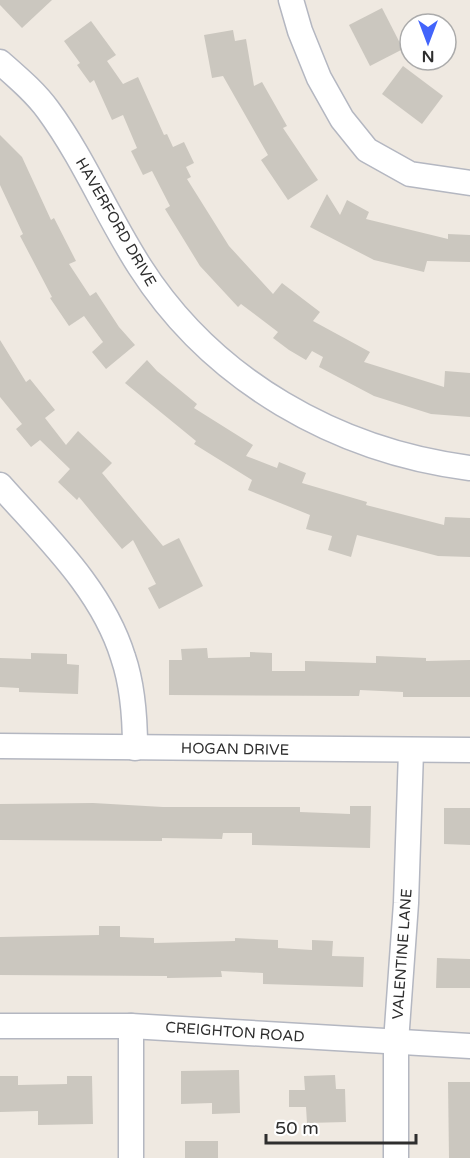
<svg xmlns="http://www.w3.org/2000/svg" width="470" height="1158" viewBox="0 0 470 1158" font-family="'Varela Round',sans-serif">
<rect width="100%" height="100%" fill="#efe9e1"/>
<g fill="#cbc7bf">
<path d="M 0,0 L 52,0 L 22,28 L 0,5 Z"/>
<path d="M 382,8 L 403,49 L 370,66 L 349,25 Z"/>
<path d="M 91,21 L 116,55 L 107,61 L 123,84 L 138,77 L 164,135 L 167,134 L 173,147 L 184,142 L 194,163 L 186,167 L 191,177 L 187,179 L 229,246 L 273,294 L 282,283 L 320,312 L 313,321 L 370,352 L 364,362 L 444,387 L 445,371 L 470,373 L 470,417 L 431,414 L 374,396 L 319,367 L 323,357 L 312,351 L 306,360 L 289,350 L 273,338 L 278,332 L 241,304 L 238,307 L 200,266 L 165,209 L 170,206 L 152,171 L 143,175 L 131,151 L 137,148 L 123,115 L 112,120 L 94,80 L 90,83 L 77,65 L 80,63 L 64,41 Z"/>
<path d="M 233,30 L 235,41 L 246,39 L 254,86 L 262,82 L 287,126 L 283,128 L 318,180 L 288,200 L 261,160 L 268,155 L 223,76 L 212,78 L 204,35 Z"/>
<path d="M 403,66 L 443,96 L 422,124 L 382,94 Z"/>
<path d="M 0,135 L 22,157 L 51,220 L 54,218 L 76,261 L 69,264 L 90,296 L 96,292 L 119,327 L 135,345 L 106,369 L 92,352 L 103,342 L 84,316 L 69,326 L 50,298 L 52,297 L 20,236 L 23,234 L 0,185 Z"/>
<path d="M 327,194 L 340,215 L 347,200 L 369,212 L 366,219 L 448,239 L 448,234 L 470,235 L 470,262 L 427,261 L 424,272 L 374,260 L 310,227 Z"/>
<path d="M 0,340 L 26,382 L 30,379 L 55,410 L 45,418 L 66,445 L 78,431 L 112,463 L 102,473 L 163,546 L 179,538 L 203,586 L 159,609 L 148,588 L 156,584 L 133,540 L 122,549 L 79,497 L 77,500 L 58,482 L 70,469 L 40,440 L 31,447 L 16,429 L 22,424 L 0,397 Z"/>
<path d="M 147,360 L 157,371 L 197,404 L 194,408 L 253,445 L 246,456 L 277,468 L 279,462 L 306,473 L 302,483 L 367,502 L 366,505 L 444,525 L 445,517 L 470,518 L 470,557 L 438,556 L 357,535 L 351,557 L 328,550 L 332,536 L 306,529 L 310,515 L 248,490 L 252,480 L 194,444 L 196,441 L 125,383 Z"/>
<path d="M 207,648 L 208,658 L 250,657 L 250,652 L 272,653 L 272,671 L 305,671 L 305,661 L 376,663 L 376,656 L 426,658 L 426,661 L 470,660 L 470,697 L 403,697 L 403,692 L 360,690 L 359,696 L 169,695 L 169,660 L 182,660 L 181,649 Z"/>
<path d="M 31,653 L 67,654 L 67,664 L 79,665 L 78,694 L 19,692 L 19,688 L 0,687 L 0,658 L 31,659 Z"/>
<path d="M 93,803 L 163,807 L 300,807 L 300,812 L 350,814 L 350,806 L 371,806 L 370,848 L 252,845 L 252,833 L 223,833 L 222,839 L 162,838 L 162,841 L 0,840 L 0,804 Z"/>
<path d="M 444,808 L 470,808 L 470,845 L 444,844 Z"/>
<path d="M 99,926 L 120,926 L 120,937 L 154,938 L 154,943 L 235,941 L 235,938 L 278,940 L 278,948 L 312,950 L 312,940 L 333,941 L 332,956 L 364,957 L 363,987 L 263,984 L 263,973 L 221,971 L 222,977 L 167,978 L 167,976 L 0,975 L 0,937 L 99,935 Z"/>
<path d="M 437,958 L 470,959 L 470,988 L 436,988 Z"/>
<path d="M 239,1070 L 240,1113 L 212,1114 L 212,1103 L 181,1104 L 181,1071 Z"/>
<path d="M 335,1075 L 336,1089 L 345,1089 L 346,1122 L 307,1123 L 306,1107 L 289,1107 L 289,1090 L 305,1090 L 304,1076 Z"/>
<path d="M 0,1076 L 18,1076 L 18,1085 L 67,1084 L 67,1076 L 92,1076 L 93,1124 L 38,1125 L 38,1111 L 0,1112 Z"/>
<path d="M 448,1082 L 470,1082 L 470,1158 L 449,1158 Z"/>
<rect x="185" y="1141" width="33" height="17"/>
</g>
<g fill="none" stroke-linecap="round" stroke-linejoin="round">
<g stroke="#b4b7c1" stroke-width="27">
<g id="minor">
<path d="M 291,0 L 300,31 L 319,78 L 342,119 L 367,150 L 410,174 L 470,183"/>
<path d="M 0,62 C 17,77 35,92 48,110 C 84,159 107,216 140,267 C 213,381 337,451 470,468"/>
<path d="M 0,485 C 46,537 102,589 123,657 C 133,686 135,717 135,748"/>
<path d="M 0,746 L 470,750"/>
<path d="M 0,1026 L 131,1026 L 470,1046"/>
<path d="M 131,1026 L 131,1158"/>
<path d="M 396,1158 L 396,1042 L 406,903 L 411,751"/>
</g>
</g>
<use href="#minor" stroke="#fff" stroke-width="24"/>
</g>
<g text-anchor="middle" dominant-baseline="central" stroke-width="4.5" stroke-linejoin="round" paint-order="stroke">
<g font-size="15" fill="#2e2e2e" stroke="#fff">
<text transform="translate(116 222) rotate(60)">HAVERFORD DRIVE</text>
<text transform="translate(235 749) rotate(1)">HOGAN DRIVE</text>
<text transform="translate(402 954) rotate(-86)">VALENTINE LANE</text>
<text transform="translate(235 1032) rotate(4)">CREIGHTON ROAD</text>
</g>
</g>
<g transform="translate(428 42) rotate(180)"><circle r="28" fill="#ffffff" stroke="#ababab" stroke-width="1.5"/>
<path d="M0-4.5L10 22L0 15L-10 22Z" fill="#4264fb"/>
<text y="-9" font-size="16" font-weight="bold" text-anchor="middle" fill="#2e2e2e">N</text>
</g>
<path d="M266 1134v9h150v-9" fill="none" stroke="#2e2e2e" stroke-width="3"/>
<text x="275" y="1134" font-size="18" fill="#2e2e2e" stroke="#ffffff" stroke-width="4.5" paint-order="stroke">50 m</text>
</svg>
